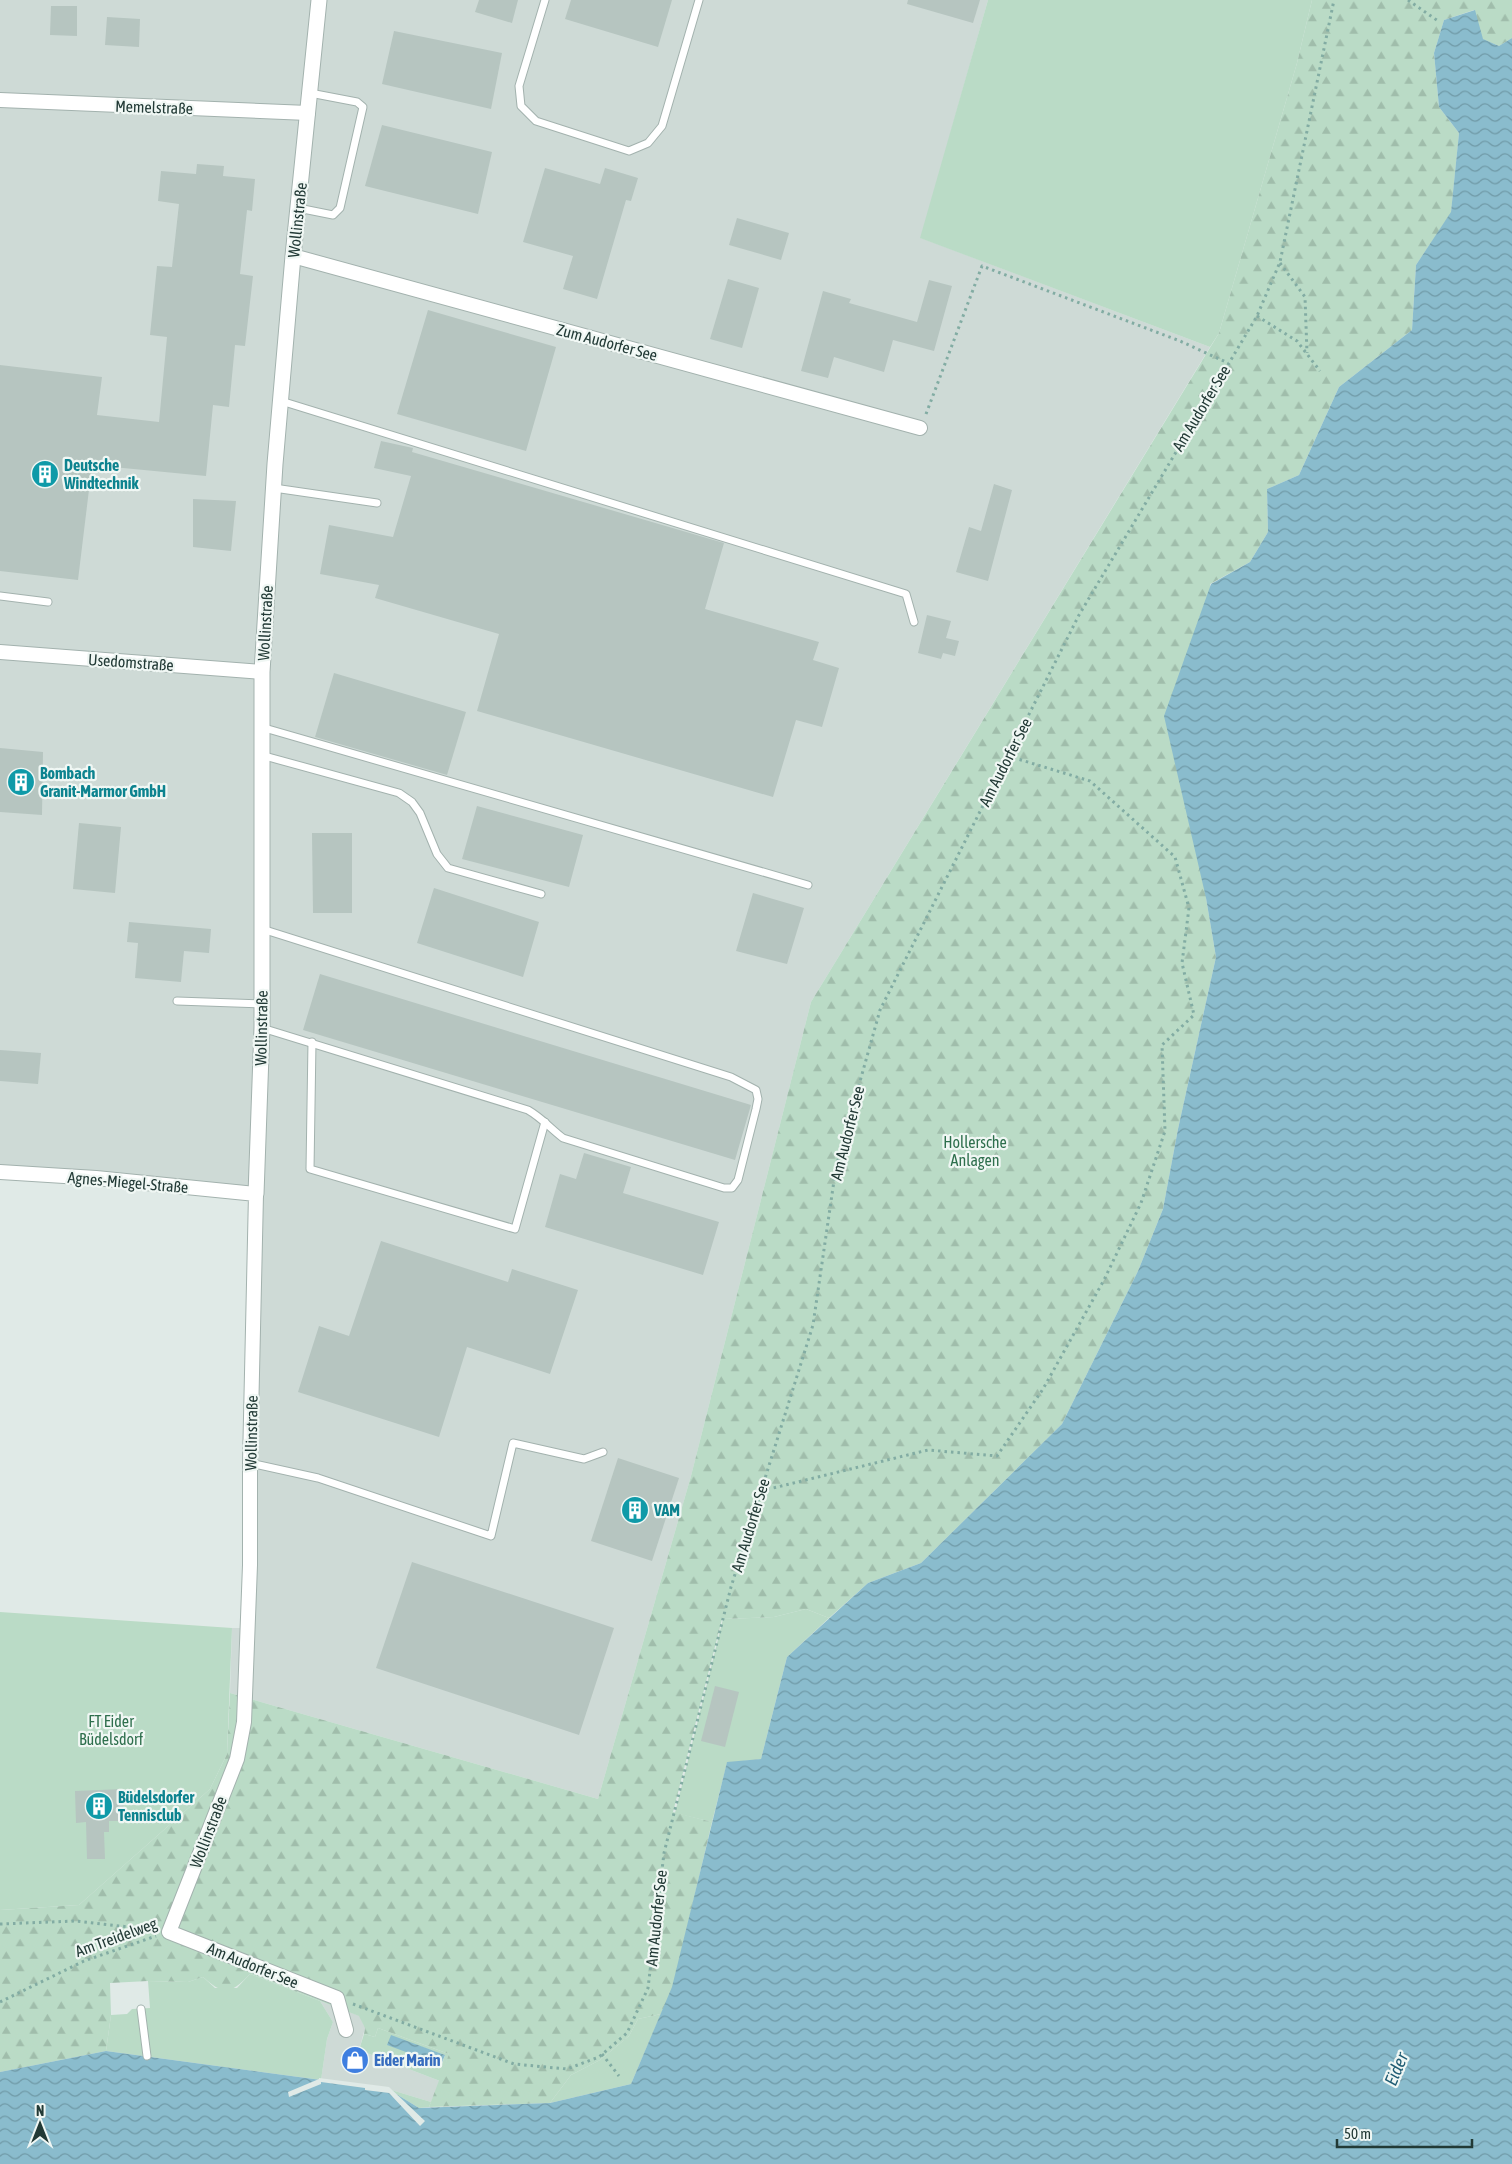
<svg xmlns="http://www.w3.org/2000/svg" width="1512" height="2164" viewBox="0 0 1512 2164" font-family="'Asap Condensed',sans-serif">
<defs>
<pattern id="forest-firs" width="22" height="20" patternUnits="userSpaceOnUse" patternTransform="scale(1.25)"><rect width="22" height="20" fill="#badbc6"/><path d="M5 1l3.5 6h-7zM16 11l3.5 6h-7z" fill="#a0bdab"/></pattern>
<pattern id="water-waves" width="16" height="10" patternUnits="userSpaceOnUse" patternTransform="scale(1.25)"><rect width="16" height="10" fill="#8abccd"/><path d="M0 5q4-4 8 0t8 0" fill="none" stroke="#709aa7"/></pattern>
</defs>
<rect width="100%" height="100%" fill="#e0eae7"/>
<g fill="#cedad6">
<path d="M 0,0 L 988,0 L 921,238 L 1210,347 L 811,1002 L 691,1476 L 598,1799 L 230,1693 L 232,1628 L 244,1628 L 255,1196 L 0,1173 Z"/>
<path d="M 320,2001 L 360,2016 L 365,2028 L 359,2050 L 440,2081 L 431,2102 L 388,2089 L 321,2080 L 327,2039 L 333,2022 Z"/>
</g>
<g fill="#badbc6" fill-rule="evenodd">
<path d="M 988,0 L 1312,0 L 1297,63 L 1219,333 L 1210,347 L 920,238 Z"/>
<path d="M 806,1609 L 829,1618 L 787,1657 L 761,1759 L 727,1763 L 712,1822 L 675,1813 L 723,1619 L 774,1617 Z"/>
<path d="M 0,1612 L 232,1628 L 227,1754 L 210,1789 L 79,1905 L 0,1910 Z"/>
<path d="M 250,1974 L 320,2001 L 333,2022 L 327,2039 L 321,2080 L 106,2051 L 111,2015 L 127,2014 L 132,2009 L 150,2008 L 148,1981 L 188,1982 L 203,1977 L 215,1988 L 237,1988 Z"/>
<path d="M 661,2014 L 631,2084 L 550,2103 L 571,2075 L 600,2060 L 629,2036 L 638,2019 Z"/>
<path d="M 378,2028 L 449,2054 L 440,2081 L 359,2050 L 364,2034 L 375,2037 ZM 391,2036 L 445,2055 L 442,2064 L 388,2045 Z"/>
<path d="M 388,2089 L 431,2102 L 429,2107 L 419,2108 Z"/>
</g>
<path fill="url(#forest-firs)" d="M 1312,0 L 1512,0 L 1512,38 L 1499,46 L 1482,39 L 1474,10 L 1444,20 L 1434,53 L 1439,107 L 1459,133 L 1451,213 L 1416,265 L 1412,330 L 1339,387 L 1299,475 L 1267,489 L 1268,532 L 1250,562 L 1210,584 L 1206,898 L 1216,957 L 1178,1129 L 1163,1209 L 1138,1271 L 1062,1424 L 921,1563 L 868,1583 L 829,1618 L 806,1609 L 774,1617 L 722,1619 L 673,1812 L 712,1822 L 673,1987 L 661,2014 L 638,2019 L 629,2036 L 600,2060 L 571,2075 L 550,2103 L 429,2107 L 449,2054 L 378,2028 L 375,2037 L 364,2034 L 365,2028 L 359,2016 L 250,1974 C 231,1994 224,1996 203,1977 L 188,1982 L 148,1981 L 110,1983 L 111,2015 L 106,2051 L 0,2072 L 0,1910 L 79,1905 L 210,1789 L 227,1754 L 230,1693 L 598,1799 L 691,1476 L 811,1002 L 1219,333 L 1297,63 Z"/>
<g fill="url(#water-waves)">
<path d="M 1475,10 L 1483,39 L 1499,46 L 1512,38 L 1512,2164 L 0,2164 L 0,2072 L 106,2051 L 388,2089 L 419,2108 L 550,2103 L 631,2084 L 672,1987 L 727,1762 L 761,1759 L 787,1657 L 868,1583 L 921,1563 L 1062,1424 L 1138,1271 L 1163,1209 L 1178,1129 L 1216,957 L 1206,898 L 1164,716 L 1211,584 L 1250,562 L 1268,532 L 1267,489 L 1299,475 L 1339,387 L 1412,330 L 1416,265 L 1451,212 L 1459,133 L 1439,107 L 1434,53 L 1444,20 Z"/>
<path d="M 391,2035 L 445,2055 L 441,2065 L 387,2045 Z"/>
</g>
<path fill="#e0eae7" d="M 319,2078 L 389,2087 L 425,2121 L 420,2126 L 389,2093 L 365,2090 L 365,2088 L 321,2082 L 321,2084 L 289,2097 L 288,2092 L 319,2079 Z"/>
<g fill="#b6c5c0">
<path d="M 479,0 L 518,0 L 512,23 L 475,12 Z"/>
<path d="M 571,0 L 672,0 L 658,47 L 565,19 Z"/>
<path d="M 908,0 L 980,0 L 973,23 L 907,4 Z"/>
<path d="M 51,6 L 77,6 L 77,36 L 50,35 Z"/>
<path d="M 107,17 L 140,19 L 139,47 L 105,45 Z"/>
<path d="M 394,31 L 502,53 L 491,109 L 382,84 Z"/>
<path d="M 382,125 L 492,152 L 478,214 L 365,186 Z"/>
<path d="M 197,164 L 224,166 L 223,176 L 255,179 L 252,211 L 247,210 L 240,274 L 253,276 L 245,346 L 235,345 L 229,407 L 213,405 L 206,476 L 92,465 L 78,580 L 0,571 L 0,365 L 102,377 L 97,415 L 159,422 L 167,337 L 150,335 L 157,266 L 172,267 L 179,204 L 158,201 L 161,171 L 196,174 Z"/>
<path d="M 545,168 L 600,184 L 605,168 L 638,178 L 631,201 L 626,200 L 597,299 L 563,289 L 573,256 L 523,242 Z"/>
<path d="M 737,218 L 789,233 L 781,260 L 729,245 Z"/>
<path d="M 728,279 L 759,288 L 742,348 L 710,339 Z"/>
<path d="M 929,280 L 952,286 L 934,351 L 893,340 L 884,372 L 834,357 L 828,378 L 801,371 L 823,291 L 851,299 L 849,303 L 917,322 Z"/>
<path d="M 428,310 L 556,347 L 526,451 L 397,414 Z"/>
<path d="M 381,441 L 413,448 L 412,452 L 724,543 L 705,609 L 819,642 L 813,660 L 839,668 L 822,727 L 796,720 L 773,797 L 477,711 L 499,634 L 375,598 L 379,585 L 320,574 L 329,525 L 393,537 L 411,476 L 374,468 Z"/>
<path d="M 994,484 L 1012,490 L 988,581 L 956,572 L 969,527 L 981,531 Z"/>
<path d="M 193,499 L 236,501 L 231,551 L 193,547 Z"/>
<path d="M 927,615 L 951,621 L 946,638 L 959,641 L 955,656 L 943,653 L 941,659 L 918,653 Z"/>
<path d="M 334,673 L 466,712 L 447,775 L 315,737 Z"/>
<path d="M 0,748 L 43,752 L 42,815 L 0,812 Z"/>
<path d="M 477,806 L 583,835 L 569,887 L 462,859 Z"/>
<path d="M 79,823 L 121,827 L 115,893 L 73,889 Z"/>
<path d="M 312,833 L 352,833 L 352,913 L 313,913 Z"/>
<path d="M 434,888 L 539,922 L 523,977 L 417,943 Z"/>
<path d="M 753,893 L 804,908 L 787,964 L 736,951 Z"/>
<path d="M 129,922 L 211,929 L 209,953 L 184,951 L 181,982 L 135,978 L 138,943 L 127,942 Z"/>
<path d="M 320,974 L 751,1105 L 735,1160 L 303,1030 Z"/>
<path d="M 0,1050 L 41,1053 L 38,1084 L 0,1081 Z"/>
<path d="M 584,1153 L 631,1167 L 623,1193 L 719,1222 L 703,1275 L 545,1227 L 560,1174 L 576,1179 Z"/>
<path d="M 381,1241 L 508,1282 L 512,1269 L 578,1290 L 550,1374 L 467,1347 L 439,1437 L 298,1392 L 319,1326 L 349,1336 Z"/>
<path d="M 618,1458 L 679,1478 L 652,1561 L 591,1541 Z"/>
<path d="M 412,1562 L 614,1628 L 579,1735 L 376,1668 Z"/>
<path d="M 715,1686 L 739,1692 L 725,1747 L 701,1741 Z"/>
<path d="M 123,1789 L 124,1821 L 109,1821 L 109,1832 L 104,1832 L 105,1859 L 87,1859 L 86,1822 L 76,1823 L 75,1791 Z"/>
</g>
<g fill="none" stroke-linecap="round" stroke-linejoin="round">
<g stroke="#a3b2ae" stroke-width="9">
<g id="service">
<path d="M 545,0 L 519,86 L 521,106 L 536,121 L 629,151 L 648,143 L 662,126 L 699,0"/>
<path d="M 298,208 L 333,215 L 340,208 L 363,107 L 357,102 L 310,93"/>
<path d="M 281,401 L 906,594 L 914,622"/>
<path d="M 274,488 L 377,503"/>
<path d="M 0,596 L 48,602"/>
<path d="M 261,727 L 808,885"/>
<path d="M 261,755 L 399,793 L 412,802 L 420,813 L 437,854 L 448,868 L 541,894"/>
<path d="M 262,929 L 731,1077 L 756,1090 L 758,1099 L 756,1109 L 738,1180 L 732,1188 L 724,1188 L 563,1138 C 551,1129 542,1118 528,1110 L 262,1028"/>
<path d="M 177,1001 L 262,1004"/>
<path d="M 312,1042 L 310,1169 L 515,1229 L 545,1122"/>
<path d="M 250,1463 L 318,1478 L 491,1536 L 513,1443 L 584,1459 L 603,1452"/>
<path d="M 141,2009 L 147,2056"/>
</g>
</g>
<g stroke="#a3b2ae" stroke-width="16">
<g id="minor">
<path d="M 0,100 L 308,113"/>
<path d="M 293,256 L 920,428"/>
<path d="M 0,652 L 262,672"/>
<path d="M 0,1172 L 96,1178 L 256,1194 L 250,1463 L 250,1565 L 244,1722 L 237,1759 L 169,1932 L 337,1998 L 346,2030"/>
</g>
</g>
<g stroke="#a3b2ae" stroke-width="17">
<path id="tertiary" d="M 256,1194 L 262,1027 L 262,672 L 275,464 L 293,256 L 319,0"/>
</g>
<g stroke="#82aca3" stroke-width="3" stroke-dasharray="2.5 4" stroke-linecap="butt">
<path d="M 1408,0 L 1438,21"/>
<path d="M 1280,263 L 1305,297 L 1307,353"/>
<path d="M 1257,316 L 1297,341 L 1320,371"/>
<path d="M 926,414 L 982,266 L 1180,341 L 1228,363"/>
<path d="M 761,1491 L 928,1450 L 997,1456 L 1043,1389 L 1104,1280 L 1141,1203 L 1165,1131 L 1162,1045 L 1194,1015 L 1182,963 L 1189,908 L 1175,857 L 1090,781 L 1008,756"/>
<path d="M 0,1924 L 75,1921 L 156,1930"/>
<path d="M 0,2002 L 84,1961 L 156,1936"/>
<path d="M 353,2004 L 514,2064 L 567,2069 L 599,2057 L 627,2033 L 648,1988 L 664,1853 L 731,1587 L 813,1325 L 836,1167 L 880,1010 L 1079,615 L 1257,316 L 1280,262 L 1334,0"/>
<path d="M 602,2054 L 619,2076"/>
</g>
<use href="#service" stroke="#fff" stroke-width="7"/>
<use href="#minor" stroke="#fff" stroke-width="14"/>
<use href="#tertiary" stroke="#fff" stroke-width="15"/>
</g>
<defs>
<g id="building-disc" transform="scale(1.4375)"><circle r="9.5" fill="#0f9aa8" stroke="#f0f7f4"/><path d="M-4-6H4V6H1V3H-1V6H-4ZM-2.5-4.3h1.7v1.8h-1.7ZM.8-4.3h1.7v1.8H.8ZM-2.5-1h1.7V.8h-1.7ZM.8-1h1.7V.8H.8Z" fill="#fff"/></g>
<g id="shop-disc" transform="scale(1.4375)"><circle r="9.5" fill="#3f7fe0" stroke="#f0f7f4"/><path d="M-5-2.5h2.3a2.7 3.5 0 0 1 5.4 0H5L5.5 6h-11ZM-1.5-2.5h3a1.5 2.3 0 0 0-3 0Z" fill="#fff"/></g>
</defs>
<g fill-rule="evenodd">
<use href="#building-disc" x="45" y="474"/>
<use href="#building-disc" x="21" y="782"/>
<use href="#building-disc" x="635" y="1510"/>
<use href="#building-disc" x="99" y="1806"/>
<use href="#shop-disc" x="355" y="2060"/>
</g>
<g text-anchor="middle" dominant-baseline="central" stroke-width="4.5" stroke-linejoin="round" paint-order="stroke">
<g font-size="16" fill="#223a36" stroke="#f0f7f4">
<text transform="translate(154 107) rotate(2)">Memelstraße</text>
<text transform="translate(297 220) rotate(-84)">Wollinstraße</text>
<text transform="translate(607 342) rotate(15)">Zum Audorfer See</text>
<text transform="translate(1201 408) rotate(-59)">Am Audorfer See</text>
<text transform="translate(265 623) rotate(-87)">Wollinstraße</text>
<text transform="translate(131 662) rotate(4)">Usedomstraße</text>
<text transform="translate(1005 762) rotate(-63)">Am Audorfer See</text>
<text transform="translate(261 1028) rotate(-89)">Wollinstraße</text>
<text transform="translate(847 1133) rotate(-76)">Am Audorfer See</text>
<text transform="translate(128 1182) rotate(5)">Agnes-Miegel-Straße</text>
<text transform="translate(251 1433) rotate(-89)">Wollinstraße</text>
<text transform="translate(750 1525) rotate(-73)">Am Audorfer See</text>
<text transform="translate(208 1832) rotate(-69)">Wollinstraße</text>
<text transform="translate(656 1918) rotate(-84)">Am Audorfer See</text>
<text transform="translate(116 1937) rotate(-20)">Am Treidelweg</text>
<text transform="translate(253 1965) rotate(22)">Am Audorfer See</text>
</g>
<g font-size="16" font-weight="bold" fill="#0d838f" stroke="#f0f7f4" text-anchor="start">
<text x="64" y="465">Deutsche<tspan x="64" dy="18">Windtechnik</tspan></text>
<text x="40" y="773">Bombach<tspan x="40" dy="18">Granit-Marmor GmbH</tspan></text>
<text x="654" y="1510">VAM</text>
<text x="118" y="1797">Büdelsdorfer<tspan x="118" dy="18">Tennisclub</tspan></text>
</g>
<g font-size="16" fill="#2e6f4d" stroke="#f0f7f4">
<text x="975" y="1142">Hollersche<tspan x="975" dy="18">Anlagen</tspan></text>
<text x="111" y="1721">FT Eider<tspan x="111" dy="18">Büdelsdorf</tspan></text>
</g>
<g font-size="16" font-weight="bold" fill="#366cbe" stroke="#f0f7f4" text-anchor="start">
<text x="374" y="2060">Eider Marin</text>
</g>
<g font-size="18" font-style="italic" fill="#1f5c73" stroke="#f0f7f4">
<text transform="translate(1396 2069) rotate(-67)">Eider</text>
</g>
</g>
<g transform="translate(40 2124)" stroke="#f0f7f4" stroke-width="4" paint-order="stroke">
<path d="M0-4L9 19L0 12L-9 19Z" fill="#223a36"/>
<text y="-8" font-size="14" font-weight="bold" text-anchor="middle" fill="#223a36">N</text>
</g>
<path d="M1337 2139v8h135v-8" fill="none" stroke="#223a36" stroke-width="2.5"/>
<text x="1344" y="2139" font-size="15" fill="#223a36" stroke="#f0f7f4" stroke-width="4" paint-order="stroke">50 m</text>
</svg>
